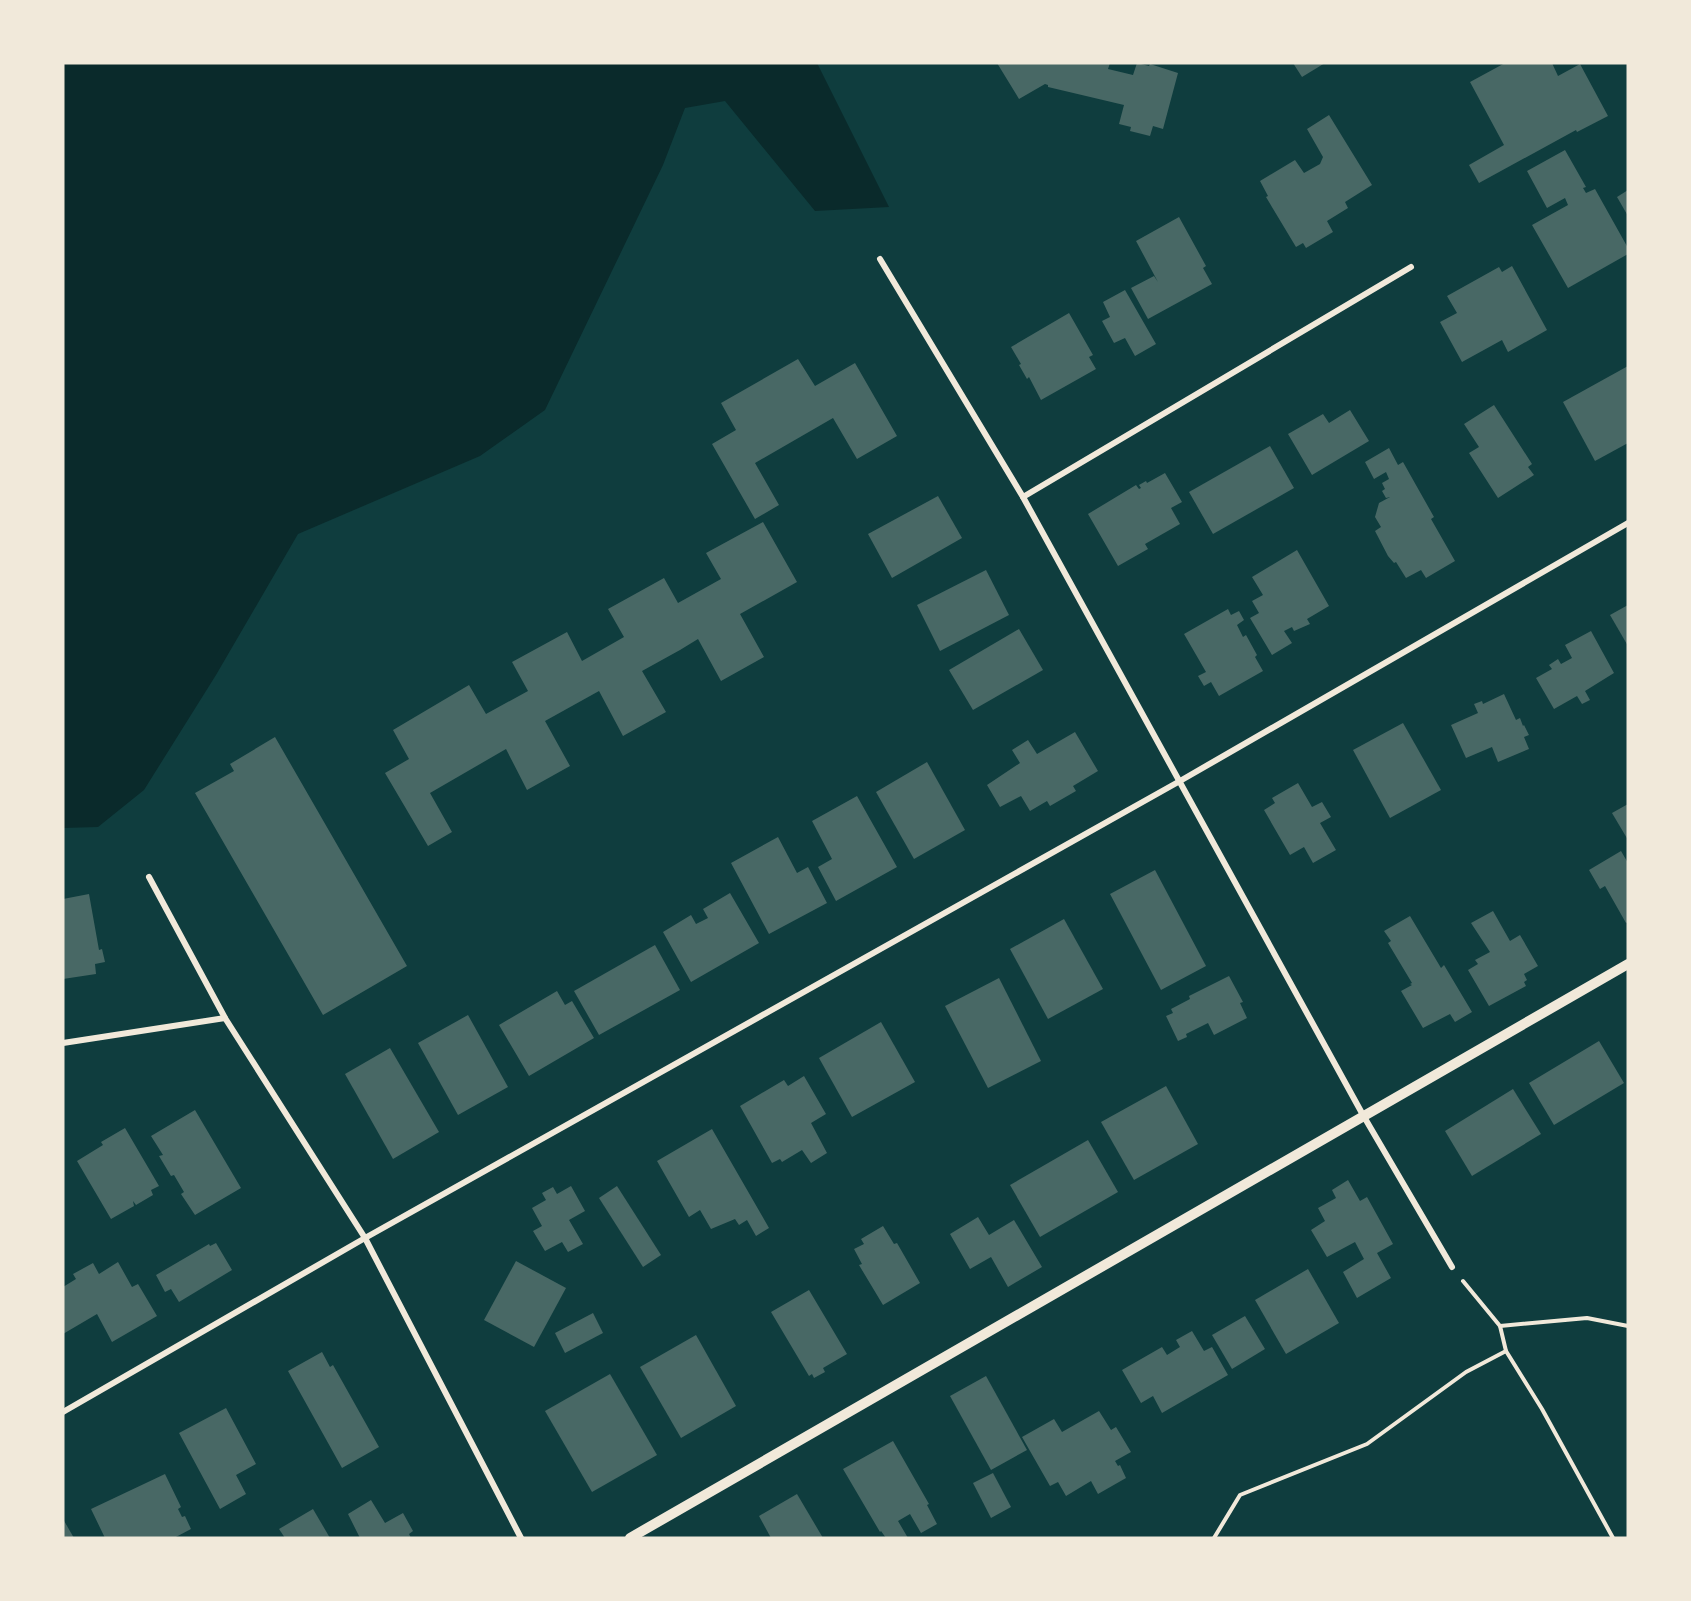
<svg xmlns="http://www.w3.org/2000/svg" width="1691" height="1601" viewBox="0 0 1691 1601" font-family="Arial,sans-serif">
<rect width="100%" height="100%" fill="#0f3d3e"/>
<path fill="#0a2a2b" d="M 63,63 L 817,63 L 889,207 L 815,211 L 725,101 L 685,108 L 663,165 L 545,410 L 480,456 L 298,534 L 216,675 L 144,790 L 98,827 L 63,828 Z"/>
<g fill="#486865">
<path d="M 997,63 L 1110,63 L 1108,69 L 1133,75 L 1137,63 L 1149,66 L 1150,64 L 1178,73 L 1163,129 L 1153,126 L 1150,136 L 1130,131 L 1131,127 L 1119,124 L 1124,105 L 1048,87 L 1048,85 L 1045,84 L 1019,99 Z"/>
<path d="M 1293,63 L 1325,63 L 1302,77 Z"/>
<path d="M 1505,63 L 1552,63 L 1558,76 L 1580,64 L 1608,116 L 1577,132 L 1576,130 L 1479,183 L 1469,165 L 1504,145 L 1470,82 Z"/>
<path d="M 1329,115 L 1372,185 L 1345,202 L 1348,208 L 1327,221 L 1333,232 L 1306,248 L 1303,243 L 1296,247 L 1266,197 L 1268,196 L 1260,181 L 1295,160 L 1304,173 L 1320,164 L 1323,157 L 1307,129 Z"/>
<path d="M 1565,150 L 1586,187 L 1583,188 L 1586,193 L 1595,189 L 1628,248 L 1628,254 L 1568,288 L 1532,225 L 1568,205 L 1565,198 L 1547,208 L 1527,171 Z"/>
<path d="M 1628,190 L 1628,216 L 1617,197 Z"/>
<path d="M 1179,217 L 1206,266 L 1203,268 L 1212,284 L 1148,319 L 1131,288 L 1154,276 L 1158,282 L 1136,241 Z"/>
<path d="M 1512,266 L 1547,330 L 1508,352 L 1502,340 L 1462,362 L 1440,322 L 1457,313 L 1447,296 L 1499,267 L 1502,272 Z"/>
<path d="M 1125,290 L 1156,344 L 1135,356 L 1125,338 L 1114,343 L 1102,321 L 1110,317 L 1103,302 Z"/>
<path d="M 1069,313 L 1093,355 L 1089,357 L 1096,369 L 1041,400 L 1029,377 L 1027,379 L 1019,365 L 1021,364 L 1011,347 Z"/>
<path d="M 798,359 L 815,386 L 855,363 L 897,436 L 857,459 L 833,418 L 755,463 L 779,505 L 755,519 L 712,444 L 736,430 L 721,403 Z"/>
<path d="M 1628,366 L 1628,443 L 1595,461 L 1563,402 Z"/>
<path d="M 1494,405 L 1532,464 L 1528,467 L 1534,475 L 1498,498 L 1469,453 L 1479,447 L 1464,424 Z"/>
<path d="M 1350,410 L 1369,441 L 1312,475 L 1288,434 L 1323,414 L 1329,423 Z"/>
<path d="M 1270,446 L 1294,488 L 1213,534 L 1189,492 Z"/>
<path d="M 1389,448 L 1398,465 L 1403,462 L 1434,517 L 1431,519 L 1455,561 L 1426,578 L 1421,570 L 1406,578 L 1396,562 L 1394,563 L 1388,556 L 1375,531 L 1381,527 L 1375,517 L 1379,503 L 1390,497 L 1386,498 L 1382,491 L 1385,489 L 1382,483 L 1389,479 L 1386,472 L 1374,479 L 1365,462 Z"/>
<path d="M 1165,473 L 1182,502 L 1171,508 L 1180,524 L 1145,544 L 1148,549 L 1118,566 L 1088,514 L 1136,485 L 1139,489 L 1141,488 L 1139,485 L 1146,481 L 1147,483 Z"/>
<path d="M 938,496 L 962,538 L 892,578 L 868,534 Z"/>
<path d="M 763,522 L 797,582 L 740,614 L 764,657 L 721,681 L 698,639 L 680,650 L 642,671 L 666,712 L 623,736 L 599,691 L 545,721 L 570,766 L 527,790 L 506,749 L 430,793 L 452,832 L 428,846 L 385,773 L 409,759 L 393,730 L 469,685 L 486,714 L 528,691 L 512,662 L 567,632 L 582,661 L 624,637 L 608,609 L 664,578 L 678,603 L 721,579 L 706,553 Z"/>
<path d="M 1297,550 L 1329,606 L 1307,619 L 1310,624 L 1294,631 L 1292,627 L 1284,631 L 1292,643 L 1272,655 L 1250,618 L 1259,613 L 1252,601 L 1263,595 L 1252,577 Z"/>
<path d="M 986,570 L 1009,615 L 940,651 L 917,605 Z"/>
<path d="M 1628,605 L 1628,646 L 1610,615 Z"/>
<path d="M 1228,609 L 1231,615 L 1239,611 L 1244,620 L 1237,625 L 1243,637 L 1246,635 L 1257,655 L 1255,657 L 1263,671 L 1219,696 L 1211,682 L 1204,686 L 1198,676 L 1206,672 L 1184,634 Z"/>
<path d="M 1019,629 L 1043,670 L 973,710 L 949,670 Z"/>
<path d="M 1591,631 L 1614,673 L 1585,691 L 1590,700 L 1582,704 L 1577,696 L 1554,709 L 1536,678 L 1552,669 L 1549,665 L 1558,659 L 1561,664 L 1572,658 L 1565,645 Z"/>
<path d="M 1504,694 L 1516,720 L 1520,718 L 1523,726 L 1524,725 L 1529,735 L 1524,737 L 1529,749 L 1498,762 L 1492,747 L 1466,758 L 1451,725 L 1478,713 L 1474,704 L 1482,701 L 1483,704 Z"/>
<path d="M 1403,723 L 1441,790 L 1390,818 L 1353,750 Z"/>
<path d="M 1075,732 L 1098,771 L 1073,786 L 1076,791 L 1050,806 L 1047,801 L 1030,811 L 1021,796 L 1000,807 L 987,785 L 1020,763 L 1012,750 L 1028,740 L 1037,754 Z"/>
<path d="M 275,737 L 407,966 L 323,1015 L 195,793 L 234,771 L 230,764 Z"/>
<path d="M 927,762 L 965,830 L 914,859 L 876,792 Z"/>
<path d="M 1298,783 L 1312,807 L 1322,802 L 1331,817 L 1320,823 L 1336,850 L 1313,863 L 1304,847 L 1290,855 L 1264,810 L 1275,803 L 1272,798 Z"/>
<path d="M 857,796 L 897,867 L 836,901 L 818,867 L 832,859 L 812,821 Z"/>
<path d="M 1628,804 L 1628,840 L 1612,813 Z"/>
<path d="M 778,837 L 797,873 L 808,867 L 827,903 L 769,934 L 731,863 Z"/>
<path d="M 1621,851 L 1628,863 L 1628,922 L 1626,923 L 1605,886 L 1600,889 L 1589,870 Z"/>
<path d="M 1155,870 L 1206,966 L 1161,990 L 1110,894 Z"/>
<path d="M 730,893 L 759,943 L 691,982 L 663,932 L 691,915 L 696,924 L 708,918 L 703,909 Z"/>
<path d="M 89,894 L 99,950 L 102,949 L 105,962 L 95,964 L 96,974 L 63,979 L 63,899 Z"/>
<path d="M 1493,911 L 1510,941 L 1520,935 L 1538,966 L 1524,974 L 1527,980 L 1524,982 L 1526,986 L 1489,1006 L 1468,970 L 1478,964 L 1475,960 L 1490,952 L 1471,923 Z"/>
<path d="M 1410,916 L 1441,968 L 1444,965 L 1472,1012 L 1455,1022 L 1450,1014 L 1423,1028 L 1401,991 L 1412,985 L 1410,984 L 1412,983 L 1388,943 L 1391,941 L 1384,931 Z"/>
<path d="M 1064,919 L 1103,989 L 1048,1019 L 1010,949 Z"/>
<path d="M 655,945 L 680,990 L 599,1035 L 574,991 Z"/>
<path d="M 1229,976 L 1243,1002 L 1240,1003 L 1247,1018 L 1214,1035 L 1208,1023 L 1186,1034 L 1187,1037 L 1178,1041 L 1166,1016 L 1173,1013 L 1171,1009 L 1190,999 L 1189,996 Z"/>
<path d="M 999,978 L 1041,1061 L 988,1088 L 945,1006 Z"/>
<path d="M 557,991 L 565,1005 L 572,1001 L 594,1038 L 529,1076 L 499,1025 Z"/>
<path d="M 468,1015 L 508,1087 L 458,1115 L 418,1043 Z"/>
<path d="M 881,1022 L 915,1082 L 852,1117 L 819,1058 Z"/>
<path d="M 1599,1041 L 1624,1083 L 1554,1125 L 1529,1083 Z"/>
<path d="M 390,1048 L 439,1132 L 393,1159 L 345,1074 Z"/>
<path d="M 804,1076 L 826,1114 L 811,1123 L 827,1153 L 811,1163 L 802,1150 L 782,1162 L 780,1159 L 772,1163 L 740,1106 L 784,1080 L 788,1086 Z"/>
<path d="M 1166,1086 L 1198,1144 L 1134,1180 L 1101,1122 Z"/>
<path d="M 1513,1089 L 1541,1134 L 1472,1176 L 1445,1131 Z"/>
<path d="M 195,1110 L 241,1188 L 195,1215 L 181,1194 L 184,1192 L 174,1175 L 171,1176 L 159,1156 L 163,1155 L 151,1136 Z"/>
<path d="M 125,1128 L 159,1186 L 151,1190 L 153,1195 L 136,1205 L 133,1201 L 134,1206 L 111,1219 L 77,1161 L 103,1145 L 101,1142 Z"/>
<path d="M 712,1129 L 769,1228 L 756,1236 L 747,1220 L 739,1225 L 735,1219 L 711,1229 L 700,1210 L 689,1217 L 657,1161 Z"/>
<path d="M 1088,1140 L 1118,1192 L 1040,1237 L 1010,1185 Z"/>
<path d="M 1348,1180 L 1360,1201 L 1367,1197 L 1393,1244 L 1377,1253 L 1391,1278 L 1357,1298 L 1343,1272 L 1364,1259 L 1355,1242 L 1327,1257 L 1311,1230 L 1325,1221 L 1318,1208 L 1336,1198 L 1332,1190 Z"/>
<path d="M 571,1186 L 585,1211 L 569,1220 L 583,1244 L 568,1252 L 562,1242 L 545,1251 L 533,1231 L 542,1226 L 532,1208 L 546,1200 L 542,1193 L 553,1187 L 557,1194 Z"/>
<path d="M 617,1186 L 661,1255 L 643,1267 L 599,1198 Z"/>
<path d="M 978,1217 L 989,1235 L 1014,1220 L 1042,1267 L 1008,1287 L 991,1257 L 970,1269 L 950,1234 Z"/>
<path d="M 883,1226 L 894,1244 L 897,1243 L 920,1283 L 883,1305 L 859,1265 L 862,1264 L 854,1249 L 864,1244 L 861,1239 Z"/>
<path d="M 216,1243 L 232,1270 L 179,1302 L 171,1289 L 165,1292 L 156,1275 L 209,1244 L 210,1246 Z"/>
<path d="M 516,1261 L 566,1288 L 534,1347 L 484,1320 Z"/>
<path d="M 118,1262 L 132,1287 L 138,1284 L 157,1316 L 112,1342 L 97,1314 L 63,1334 L 63,1287 L 76,1279 L 73,1274 L 93,1263 L 99,1274 Z"/>
<path d="M 1308,1269 L 1339,1323 L 1286,1354 L 1255,1300 Z"/>
<path d="M 809,1290 L 847,1354 L 823,1368 L 825,1372 L 814,1378 L 812,1374 L 809,1376 L 771,1312 Z"/>
<path d="M 593,1313 L 603,1333 L 565,1353 L 555,1333 Z"/>
<path d="M 1245,1316 L 1265,1349 L 1232,1369 L 1212,1335 Z"/>
<path d="M 1192,1331 L 1204,1351 L 1212,1347 L 1228,1375 L 1162,1413 L 1153,1396 L 1141,1403 L 1122,1370 L 1162,1347 L 1167,1355 L 1180,1347 L 1176,1340 Z"/>
<path d="M 696,1335 L 736,1406 L 681,1438 L 640,1367 Z"/>
<path d="M 322,1352 L 330,1367 L 333,1365 L 379,1447 L 342,1468 L 288,1371 Z"/>
<path d="M 610,1374 L 657,1455 L 592,1492 L 545,1411 Z"/>
<path d="M 986,1376 L 1027,1450 L 991,1470 L 950,1396 Z"/>
<path d="M 226,1408 L 256,1464 L 236,1475 L 246,1494 L 220,1509 L 179,1433 Z"/>
<path d="M 1099,1411 L 1111,1430 L 1116,1427 L 1131,1452 L 1115,1461 L 1118,1466 L 1120,1465 L 1126,1478 L 1098,1494 L 1091,1481 L 1066,1496 L 1058,1482 L 1050,1486 L 1022,1437 L 1054,1419 L 1062,1432 Z"/>
<path d="M 893,1441 L 929,1504 L 927,1505 L 937,1524 L 921,1533 L 910,1514 L 898,1521 L 908,1538 L 886,1538 L 881,1531 L 880,1532 L 843,1469 Z"/>
<path d="M 993,1473 L 1011,1507 L 991,1518 L 973,1483 Z"/>
<path d="M 165,1474 L 181,1507 L 178,1509 L 182,1517 L 185,1516 L 191,1529 L 174,1538 L 105,1538 L 91,1509 Z"/>
<path d="M 797,1494 L 823,1538 L 771,1538 L 759,1516 Z"/>
<path d="M 371,1500 L 385,1523 L 403,1513 L 413,1531 L 409,1534 L 411,1538 L 360,1538 L 348,1514 Z"/>
<path d="M 313,1509 L 330,1538 L 285,1538 L 279,1529 Z"/>
<path d="M 63,1519 L 74,1538 L 63,1538 Z"/>
</g>
<g fill="none" stroke-linecap="round" stroke-linejoin="round">
<g stroke="#f1e9da" stroke-width="4">
<path d="M 1463,1281 L 1500,1326 L 1506,1351 L 1542,1409 L 1613,1538"/>
<path d="M 1500,1326 L 1587,1318 L 1628,1326"/>
<path d="M 1214,1538 L 1240,1495 L 1367,1444 L 1466,1372 L 1506,1351"/>
</g>
<g stroke="#f1e9da" stroke-width="6">
<path d="M 880,259 L 1023,497 L 1363,1115 L 1452,1267"/>
<path d="M 1023,497 L 1411,267"/>
<path d="M 149,877 L 225,1018 L 365,1238 L 521,1538"/>
<path d="M 63,1043 L 225,1018"/>
<path d="M 63,1412 L 365,1238 L 1180,781 L 1628,523"/>
</g>
<path stroke="#f1e9da" stroke-width="10" d="M 630,1538 L 1628,964"/>
</g>
<rect width="1691" height="1601" fill="none" stroke="#f1e9da" stroke-width="129"/>
</svg>
